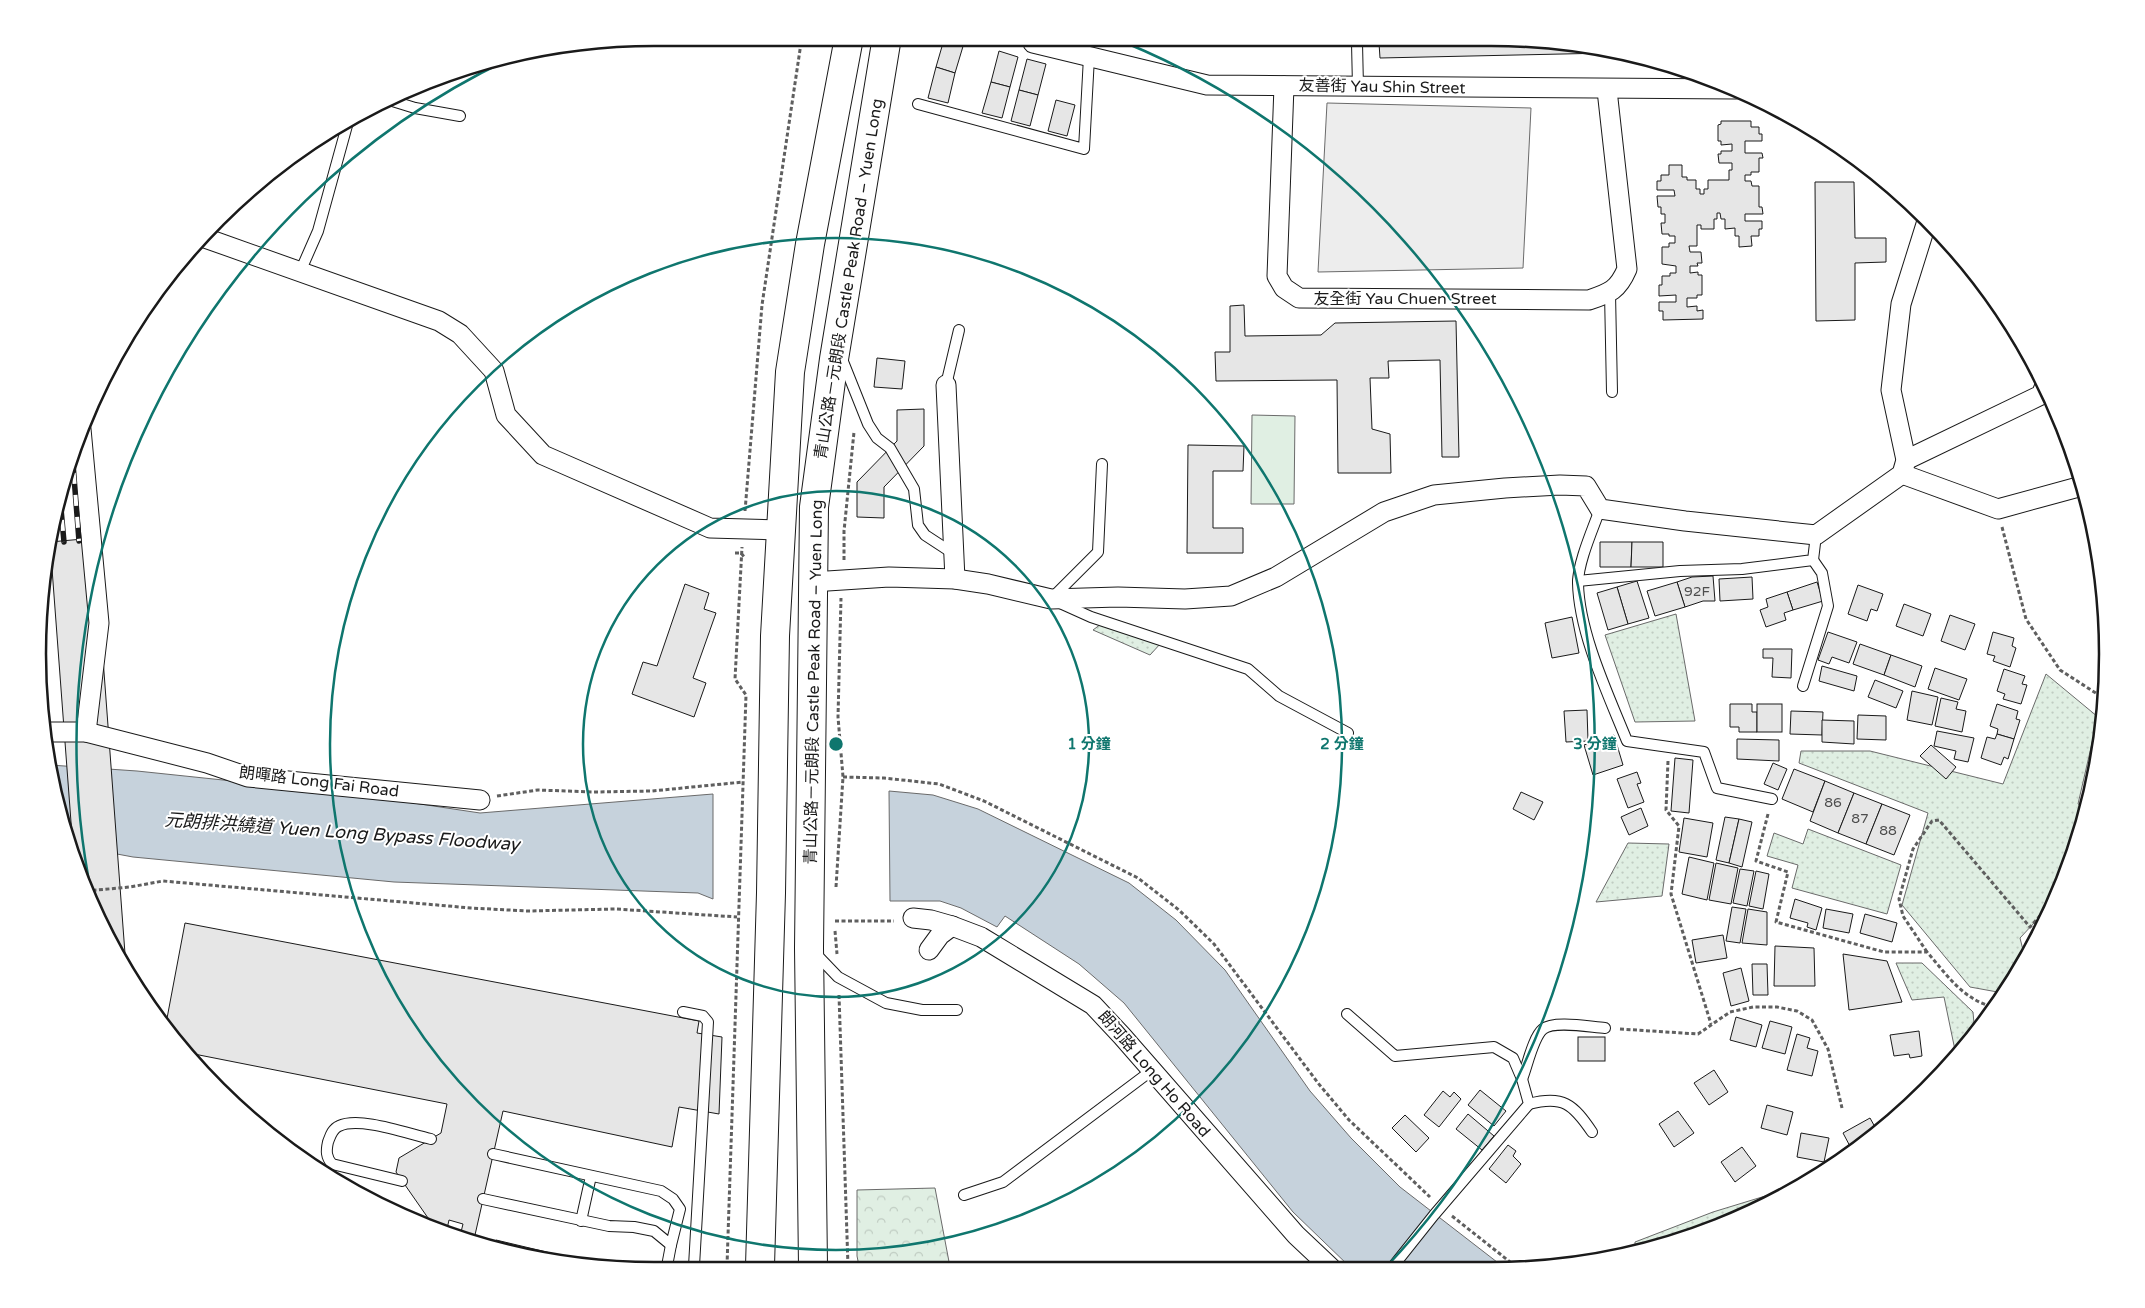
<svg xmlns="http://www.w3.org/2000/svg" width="2145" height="1308" viewBox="0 0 2145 1308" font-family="'Varela Round','Noto Sans TC',sans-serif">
<defs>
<pattern id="green-dots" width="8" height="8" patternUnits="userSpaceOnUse" patternTransform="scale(1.25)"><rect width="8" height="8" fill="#e0efe3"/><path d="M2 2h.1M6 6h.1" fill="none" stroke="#c0ccc2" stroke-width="1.8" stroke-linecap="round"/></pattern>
<pattern id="forest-crowns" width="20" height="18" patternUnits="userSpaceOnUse" patternTransform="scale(1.25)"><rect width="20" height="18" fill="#e0efe3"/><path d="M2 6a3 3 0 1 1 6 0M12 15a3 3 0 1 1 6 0" fill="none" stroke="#c0ccc2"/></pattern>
</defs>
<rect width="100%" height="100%" fill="#fff"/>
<g fill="url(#green-dots)" stroke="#6a6a6a">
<path d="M 1676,614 L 1695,721 L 1635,722 L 1605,635 Z"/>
<path d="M 1101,624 L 1161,643 L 1150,655 L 1093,630 Z"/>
<path d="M 2046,674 L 2098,717 L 2078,804 L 2088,807 L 2051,908 L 2049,907 L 2020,938 L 2025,958 L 2003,993 L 1970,987 L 1902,905 L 1928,813 L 1799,763 L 1801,751 L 1870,751 L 2003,784 Z"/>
<path d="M 1808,829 L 1901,865 L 1887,914 L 1792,888 L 1798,865 L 1767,856 L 1774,833 L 1803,844 Z"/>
<path d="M 1628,843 L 1669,844 L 1662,896 L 1596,902 Z"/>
<path d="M 1896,963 L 1922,963 L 1973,1012 L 1975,1035 L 1956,1055 L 1944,997 L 1912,1000 Z"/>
<path d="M 1798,1186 L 1799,1188 L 1651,1249 L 1635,1252 L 1635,1242 L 1713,1212 Z"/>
</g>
<path fill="url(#forest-crowns)" stroke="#6a6a6a" d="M 935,1188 L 950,1267 L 859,1266 L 857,1256 L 857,1190 Z"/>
<path fill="#e0efe3" stroke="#6a6a6a" d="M 1252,415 L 1295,416 L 1294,504 L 1251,504 Z"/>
<path fill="#ededed" stroke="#6a6a6a" d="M 1327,103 L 1531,108 L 1523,268 L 1318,272 Z"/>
<g fill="#c6d2dc" stroke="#6a6a6a">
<path d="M 50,765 L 137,771 L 347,793 L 480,813 L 713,794 L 713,899 L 698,893 L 394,882 L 133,857 L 69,845 Z"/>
<path d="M 889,791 L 933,795 L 978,809 L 1129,883 L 1176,920 L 1225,970 L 1310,1091 L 1351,1138 L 1400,1187 L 1506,1269 L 1351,1268 L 1293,1212 L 1124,1003 L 1079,964 L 1005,916 L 997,927 L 961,908 L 940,901 L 890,901 Z"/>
</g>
<g fill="#e6e6e6" stroke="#1a1a1a">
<path d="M 943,43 L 964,43 L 955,73 L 936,67 Z"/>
<path d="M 1379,43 L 1571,43 L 1608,53 L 1380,58 Z"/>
<path d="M 999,51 L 1018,57 L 1010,87 L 991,82 Z"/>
<path d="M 1027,59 L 1046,64 L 1038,95 L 1019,90 Z"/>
<path d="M 936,67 L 955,73 L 948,103 L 928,98 Z"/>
<path d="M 991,82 L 1010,87 L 1002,118 L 982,113 Z"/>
<path d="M 1019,90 L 1038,95 L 1030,126 L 1011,121 Z"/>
<path d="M 1056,100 L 1075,105 L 1067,136 L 1048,131 Z"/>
<path d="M 1721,121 L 1751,121 L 1751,127 L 1759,127 L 1759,134 L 1762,134 L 1762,141 L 1745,141 L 1745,153 L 1762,153 L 1763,158 L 1759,158 L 1759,172 L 1751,172 L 1751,175 L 1745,175 L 1745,181 L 1751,181 L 1752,186 L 1759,186 L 1759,207 L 1762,207 L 1763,214 L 1745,214 L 1745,221 L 1762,221 L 1762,229 L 1759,229 L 1759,236 L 1751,236 L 1752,246 L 1739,247 L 1739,236 L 1735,236 L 1735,228 L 1725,229 L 1725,219 L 1721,219 L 1720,213 L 1717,213 L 1717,219 L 1714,219 L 1714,229 L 1701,229 L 1701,225 L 1697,225 L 1697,246 L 1689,246 L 1690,252 L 1701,252 L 1702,263 L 1697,263 L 1698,266 L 1690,266 L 1690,273 L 1698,272 L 1698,275 L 1702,275 L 1702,295 L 1697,295 L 1697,298 L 1687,298 L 1687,307 L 1697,306 L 1697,311 L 1703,310 L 1703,319 L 1663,320 L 1663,311 L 1659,311 L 1659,302 L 1676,302 L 1676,295 L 1659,296 L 1659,285 L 1662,285 L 1662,276 L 1670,276 L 1670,273 L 1676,273 L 1676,266 L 1662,264 L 1662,247 L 1669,247 L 1669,243 L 1675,243 L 1675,236 L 1669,236 L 1669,234 L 1662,234 L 1661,223 L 1665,223 L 1665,214 L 1661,214 L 1661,207 L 1658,207 L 1657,196 L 1675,196 L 1674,190 L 1657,190 L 1657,181 L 1661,181 L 1661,175 L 1669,175 L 1669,165 L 1682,165 L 1682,177 L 1687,177 L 1687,180 L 1696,180 L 1696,189 L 1700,189 L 1700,194 L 1704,194 L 1704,189 L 1708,189 L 1708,180 L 1729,180 L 1729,170 L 1732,170 L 1732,163 L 1719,163 L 1718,154 L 1721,154 L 1721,151 L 1732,151 L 1732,144 L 1721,145 L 1721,141 L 1718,141 L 1718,125 L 1721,124 Z"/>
<path d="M 1815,182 L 1854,182 L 1855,238 L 1886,238 L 1886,262 L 1855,263 L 1855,320 L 1816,321 Z"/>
<path d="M 1244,305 L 1245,336 L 1321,335 L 1335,323 L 1456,321 L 1459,457 L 1442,457 L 1440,360 L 1388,361 L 1389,378 L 1370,378 L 1372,429 L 1390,434 L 1391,473 L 1338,473 L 1337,380 L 1216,381 L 1215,352 L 1230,352 L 1230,306 Z"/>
<path d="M 877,358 L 905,361 L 902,389 L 874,387 Z"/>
<path d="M 924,409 L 924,446 L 884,487 L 884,518 L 857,517 L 857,482 L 897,441 L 897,410 Z"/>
<path d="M 1188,445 L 1244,446 L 1243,471 L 1213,471 L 1213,528 L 1243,528 L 1243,553 L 1187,553 Z"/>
<path d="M 94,538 L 126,967 L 101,927 L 74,862 L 50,542 Z"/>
<path d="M 1600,542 L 1632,542 L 1631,567 L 1600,567 Z"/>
<path d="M 1632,542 L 1663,542 L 1663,567 L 1631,567 Z"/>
<path d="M 1713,576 L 1715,601 L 1703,601 L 1685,607 L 1677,582 L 1692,577 Z"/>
<path d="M 1752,577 L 1753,599 L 1720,601 L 1719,579 Z"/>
<path d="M 1637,581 L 1649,618 L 1628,624 L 1617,587 Z"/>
<path d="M 1677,582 L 1685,607 L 1655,616 L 1647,591 Z"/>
<path d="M 1817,582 L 1823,601 L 1793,610 L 1787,592 Z"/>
<path d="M 685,584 L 709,593 L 704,609 L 716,613 L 693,678 L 706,683 L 694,717 L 632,694 L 643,662 L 657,666 Z"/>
<path d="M 1858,585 L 1883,594 L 1877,611 L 1871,609 L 1867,621 L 1848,614 Z"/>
<path d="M 1617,587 L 1628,624 L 1608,630 L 1597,593 Z"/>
<path d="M 1787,592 L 1793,610 L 1784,613 L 1786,620 L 1766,627 L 1760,610 L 1768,607 L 1766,599 Z"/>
<path d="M 1904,604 L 1931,614 L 1923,636 L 1896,626 Z"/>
<path d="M 1950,615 L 1975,624 L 1965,650 L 1941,641 Z"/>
<path d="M 1572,617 L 1579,653 L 1552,658 L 1545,623 Z"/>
<path d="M 1828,632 L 1857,642 L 1849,663 L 1832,657 L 1829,664 L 1818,660 Z"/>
<path d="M 1993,632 L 2014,638 L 2012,646 L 2016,648 L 2010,667 L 1993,661 L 1995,656 L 1987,654 Z"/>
<path d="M 1860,644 L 1891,655 L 1884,675 L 1853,664 Z"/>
<path d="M 1763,649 L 1792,649 L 1791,678 L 1772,677 L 1773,658 L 1763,658 Z"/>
<path d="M 1891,655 L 1922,666 L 1915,687 L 1884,675 Z"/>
<path d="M 1822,666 L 1857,676 L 1854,691 L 1819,681 Z"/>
<path d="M 1935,668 L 1967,679 L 1959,700 L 1928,689 Z"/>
<path d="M 2004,669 L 2025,676 L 2022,684 L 2027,685 L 2021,704 L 2003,699 L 2005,694 L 1997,691 Z"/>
<path d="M 1875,680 L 1903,691 L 1896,708 L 1868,697 Z"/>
<path d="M 1912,691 L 1938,697 L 1932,725 L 1907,720 Z"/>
<path d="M 1941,698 L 1958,702 L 1956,709 L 1966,711 L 1962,732 L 1935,726 Z"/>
<path d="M 1730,704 L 1752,704 L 1752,712 L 1757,712 L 1757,732 L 1739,732 L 1739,727 L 1730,727 Z"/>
<rect x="1757" y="704" width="25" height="28"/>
<path d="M 1997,704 L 2018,711 L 2016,719 L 2020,720 L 2014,739 L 1997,734 L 1998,729 L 1990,726 Z"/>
<path d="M 1587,710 L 1588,741 L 1566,742 L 1564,711 Z"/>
<path d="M 1791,711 L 1823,712 L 1822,735 L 1790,734 Z"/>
<path d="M 1858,715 L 1886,716 L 1886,740 L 1857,739 Z"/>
<path d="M 1822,720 L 1854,721 L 1854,744 L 1822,742 Z"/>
<path d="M 1937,731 L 1974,738 L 1968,762 L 1954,759 L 1956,751 L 1934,746 Z"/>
<path d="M 1997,734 L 2014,739 L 2008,759 L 2004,757 L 2001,765 L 1981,758 L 1987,737 L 1995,739 Z"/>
<path d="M 1614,735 L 1623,765 L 1593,775 L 1584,745 Z"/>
<path d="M 1737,739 L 1779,740 L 1779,761 L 1737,759 Z"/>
<path d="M 1931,745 L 1956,767 L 1946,779 L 1920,756 Z"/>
<path d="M 1675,758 L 1693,760 L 1689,813 L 1671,811 Z"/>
<path d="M 1773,763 L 1787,769 L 1778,790 L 1764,784 Z"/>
<path d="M 1794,769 L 1825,781 L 1813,812 L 1782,799 Z"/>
<path d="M 1637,772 L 1641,783 L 1637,784 L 1644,802 L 1628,808 L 1617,779 Z"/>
<path d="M 1825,781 L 1854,793 L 1838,833 L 1810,821 Z"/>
<path d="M 1521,792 L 1543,802 L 1534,820 L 1513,809 Z"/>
<path d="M 1854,793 L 1882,804 L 1866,844 L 1838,833 Z"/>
<path d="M 1882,804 L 1910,815 L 1894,855 L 1866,844 Z"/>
<path d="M 1641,808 L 1648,826 L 1629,835 L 1621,817 Z"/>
<path d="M 1725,817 L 1739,819 L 1729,863 L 1716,860 Z"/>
<path d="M 1684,818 L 1713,823 L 1707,857 L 1679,852 Z"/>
<path d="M 1739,819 L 1752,822 L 1742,867 L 1729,863 Z"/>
<path d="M 1689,857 L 1714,863 L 1707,900 L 1682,894 Z"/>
<path d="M 1716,863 L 1738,868 L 1731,904 L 1709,900 Z"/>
<path d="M 1740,869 L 1754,871 L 1747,906 L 1733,903 Z"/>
<path d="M 1756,871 L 1769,874 L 1763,909 L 1749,906 Z"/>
<path d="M 1795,899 L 1822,908 L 1816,930 L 1807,927 L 1808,923 L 1790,918 Z"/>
<path d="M 1732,907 L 1746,909 L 1740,943 L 1726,941 Z"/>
<path d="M 1748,909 L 1767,912 L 1767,945 L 1742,943 Z"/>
<path d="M 1826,909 L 1853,914 L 1849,933 L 1823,928 Z"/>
<path d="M 1865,914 L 1897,923 L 1892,942 L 1860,933 Z"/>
<path d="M 185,923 L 699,1021 L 697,1033 L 722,1037 L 719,1114 L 679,1107 L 672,1147 L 503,1111 L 475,1235 L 461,1232 L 463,1224 L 449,1220 L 447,1229 L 445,1231 L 435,1228 L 396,1172 L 399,1158 L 441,1133 L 447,1104 L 189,1053 L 165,1029 Z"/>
<path d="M 2045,923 L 2044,926 L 2035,940 L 2032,937 Z"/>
<path d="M 1723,935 L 1727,958 L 1696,963 L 1692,940 Z"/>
<path d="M 1775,946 L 1814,948 L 1815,986 L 1774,986 Z"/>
<path d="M 1843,954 L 1887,961 L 1902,1002 L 1849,1010 Z"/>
<path d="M 1752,964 L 1767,964 L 1768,995 L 1753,995 Z"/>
<path d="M 1741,968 L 1749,1001 L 1731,1006 L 1723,973 Z"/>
<path d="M 1736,1017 L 1762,1025 L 1756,1047 L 1730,1040 Z"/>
<path d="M 1770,1021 L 1792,1027 L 1785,1054 L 1762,1048 Z"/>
<path d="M 1919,1031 L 1922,1056 L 1910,1058 L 1909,1054 L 1894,1056 L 1890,1035 Z"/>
<path d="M 1797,1034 L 1810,1038 L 1807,1048 L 1818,1051 L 1812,1076 L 1787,1070 Z"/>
<rect x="1578" y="1037" width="27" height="24"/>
<path d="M 1714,1070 L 1728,1092 L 1709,1105 L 1694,1083 Z"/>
<path d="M 1480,1090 L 1506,1111 L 1494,1126 L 1468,1105 Z"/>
<path d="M 1443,1091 L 1450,1097 L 1454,1092 L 1461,1099 L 1439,1127 L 1424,1115 Z"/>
<path d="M 1767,1105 L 1793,1112 L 1787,1135 L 1761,1128 Z"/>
<path d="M 1678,1111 L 1694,1133 L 1674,1147 L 1659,1124 Z"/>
<path d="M 1468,1114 L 1494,1136 L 1482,1150 L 1456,1129 Z"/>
<path d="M 1405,1115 L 1429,1138 L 1416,1152 L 1392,1128 Z"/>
<path d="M 1870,1118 L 1875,1127 L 1880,1124 L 1882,1128 L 1852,1150 L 1843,1133 Z"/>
<path d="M 1801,1133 L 1829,1138 L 1824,1162 L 1797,1157 Z"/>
<path d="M 1508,1145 L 1516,1151 L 1513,1156 L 1521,1164 L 1506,1183 L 1489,1169 Z"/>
<path d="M 1742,1147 L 1756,1166 L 1735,1182 L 1721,1162 Z"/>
<path d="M 496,1240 L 601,1265 L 574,1265 L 495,1244 Z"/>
</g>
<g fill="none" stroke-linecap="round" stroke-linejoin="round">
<g stroke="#1a1a1a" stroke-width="12">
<g id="lane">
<path d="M 1357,43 L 1358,87"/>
<path d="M 386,99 L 415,108 L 460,116"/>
<path d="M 918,104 L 1084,149 L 1089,57"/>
<path d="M 300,272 L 318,231 L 348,122"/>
<path d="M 1610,293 L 1612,392"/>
<path d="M 842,359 L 868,424 L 877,438 L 890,448 L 914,489 L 918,525 L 925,535 L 954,554"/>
<path d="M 946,385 L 959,330"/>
<path d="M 1102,464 L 1098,552 L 1051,599 L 1091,617 L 1248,669 L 1279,696 L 1348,733"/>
<path d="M 1600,509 C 1593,529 1578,562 1578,583 C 1579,633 1608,694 1627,741 L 1704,752 L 1717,788 L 1772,799"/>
<path d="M 1578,581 L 1680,571 L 1742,569 L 1813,560 L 1816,535"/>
<path d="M 1803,686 L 1828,606 L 1822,573 L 1813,560"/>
<path d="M 814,952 L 838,977 L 886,1003 L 922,1010 L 957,1010"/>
<path d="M 683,1012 L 703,1016 L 708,1022 L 694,1266"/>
<path d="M 1347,1014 L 1395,1056 L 1494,1047 L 1513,1058 L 1522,1079 L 1529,1104 L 1434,1215 L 1391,1269"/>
<path d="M 1522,1079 C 1527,1067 1533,1037 1543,1029 C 1554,1020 1590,1027 1605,1028"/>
<path d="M 1529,1104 C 1563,1095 1573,1104 1592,1132"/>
<path d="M 402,1181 L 332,1164 C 326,1157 326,1151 328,1142 C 330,1137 332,1129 339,1126 C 360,1116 408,1134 431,1139"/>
<path d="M 964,1195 L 1003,1182 L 1151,1071"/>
<path d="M 483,1199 L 609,1226 L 634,1227 L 654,1231 L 671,1245 L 680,1209 L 673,1199 L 661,1191 L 493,1154"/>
<path d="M 581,1221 L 591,1176"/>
<path d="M 667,1266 L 671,1245"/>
</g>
</g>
<g stroke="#1a1a1a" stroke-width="21">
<g id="street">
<path d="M 1033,43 L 1207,85 L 1736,89"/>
<path d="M 1284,86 L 1277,276 L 1284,288 L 1299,298 L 1589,300 C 1610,293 1618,290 1627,269 L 1607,90"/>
<path d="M 205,238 L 439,321 L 460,334 L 494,371 L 506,415 L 543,455 L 710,528 L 780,530"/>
<path d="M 946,385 L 955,579"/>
<path d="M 81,429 L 99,623 L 86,732"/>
<path d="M 1906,460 L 2041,395 L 2044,388"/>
<path d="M 1902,474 L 1998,509 L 2082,486"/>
<path d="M 812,582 L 889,577 L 955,579 L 988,584 L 1051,599 L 1118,597 L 1185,599 L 1231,596 L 1276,577 L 1384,512 L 1434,495 L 1505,488 L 1560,485 L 1586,486 L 1600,509 L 1685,521 L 1816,535 L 1902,474 L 1906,460 L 1891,390 L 1901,304 L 1927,221"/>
<path d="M 43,732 L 86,732 L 207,763 L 248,777 L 480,800"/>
<path d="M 913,918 L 931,920 L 952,926 L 981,937 L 1093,1005 L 1122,1036 L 1296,1235 L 1331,1268"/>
<path d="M 929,950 L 940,935 L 952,926"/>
</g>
</g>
<g stroke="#1a1a1a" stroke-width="30">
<g id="primary">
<path d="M 760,1266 L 771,893 L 775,636 L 790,372 L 810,244 L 848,43"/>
<path d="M 813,1266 L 809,948 L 814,507 L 834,359 L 886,43"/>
</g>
</g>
<g stroke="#5f5f5f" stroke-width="3" stroke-dasharray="4 2.5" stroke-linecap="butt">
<path d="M 745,511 L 762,305 L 801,43"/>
<path d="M 2002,527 L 2026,619 L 2060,670 L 2105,699"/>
<path d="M 735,553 L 741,553 L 745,558"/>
<path d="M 844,560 L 844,531 L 854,432"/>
<path d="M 1668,761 L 1666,810 L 1679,826 L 1671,894 L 1711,1024"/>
<path d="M 843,777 L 884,778 L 939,784 L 984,801 L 1138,878 L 1179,910 L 1214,944 L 1318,1083 L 1349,1120 L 1430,1197"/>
<path d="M 497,796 L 538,790 L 594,792 L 652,791 L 743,782"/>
<path d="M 1768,814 L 1756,861 L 1788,872 L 1776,922 L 1884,952 L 1927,952 C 1947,975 1963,1000 1994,1007"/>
<path d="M 84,885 L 90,889"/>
<path d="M 836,887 L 843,777 L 838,717 L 841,598"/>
<path d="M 86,891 L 130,887 L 163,881 L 471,908 L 527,911 L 616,909 L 737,917"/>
<path d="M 835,921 L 894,921"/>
<path d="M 835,931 L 837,954"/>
<path d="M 1927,952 L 1903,916 L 1899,899 L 1913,849 L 1932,821 L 1939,820 L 2030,927 L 2049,906 L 2051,908"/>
<path d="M 839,995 L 848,1266"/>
<path d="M 1620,1029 L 1698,1034 L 1730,1012 L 1753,1007 L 1777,1007 L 1797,1011 L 1812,1020 L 1828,1049 L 1842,1108"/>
<path d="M 1452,1216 L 1519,1269"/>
<path d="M 727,1266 L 746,695 L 735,679 L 742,547"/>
</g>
<use href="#lane" stroke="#fff" stroke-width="10"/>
<use href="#street" stroke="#fff" stroke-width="19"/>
<use href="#primary" stroke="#fff" stroke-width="28"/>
<g stroke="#1a1a1a" stroke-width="5.5">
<g id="rail">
<path d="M 72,451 L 79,541"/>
<path d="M 60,498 L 64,542"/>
</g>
</g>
<use href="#rail" stroke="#fff" stroke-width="4" stroke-dasharray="11" stroke-linecap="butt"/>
</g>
<g fill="none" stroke="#0f766e" stroke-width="2.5">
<circle cx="836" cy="744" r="253"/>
<circle cx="836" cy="744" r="506"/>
<path d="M96 915A759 759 0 0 1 509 59M1126 43A759 759 0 0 1 1387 1266"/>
</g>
<g text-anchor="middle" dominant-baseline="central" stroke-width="4" stroke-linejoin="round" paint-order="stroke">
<g font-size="14" fill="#4d4d4d">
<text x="1697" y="591">92F</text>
<text x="1833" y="802">86</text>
<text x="1860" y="818">87</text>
<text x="1888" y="830">88</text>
</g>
<g font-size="16" fill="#1a1a1a" stroke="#fff">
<text transform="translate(1382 87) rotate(1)">友善街 Yau Shin Street</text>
<text transform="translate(849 279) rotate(-81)">青山公路－元朗段 Castle Peak Road – Yuen Long</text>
<text x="1405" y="299">友全街 Yau Chuen Street</text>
<text transform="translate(814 682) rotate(-89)">青山公路－元朗段 Castle Peak Road – Yuen Long</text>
<text transform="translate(319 782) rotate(7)">朗暉路 Long Fai Road</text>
<text transform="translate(1154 1074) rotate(49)">朗河路 Long Ho Road</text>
</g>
<g font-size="18" font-style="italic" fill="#1a1a1a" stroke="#fff">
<text transform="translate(342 832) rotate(4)">元朗排洪繞道 Yuen Long Bypass Floodway</text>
</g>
</g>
<path d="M0 0H2145V1308H0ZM654 46H1491A608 608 0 0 1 2099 654V654A608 608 0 0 1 1491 1262H654A608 608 0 0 1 46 654V654A608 608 0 0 1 654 46Z" fill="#fff" fill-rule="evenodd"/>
<path fill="none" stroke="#1a1a1a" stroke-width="2.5" d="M654 46H1491A608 608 0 0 1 2099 654V654A608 608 0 0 1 1491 1262H654A608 608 0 0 1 46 654V654A608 608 0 0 1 654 46Z"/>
<circle cx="836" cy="744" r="8" fill="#0f766e" stroke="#fff" stroke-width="2.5"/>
<g font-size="15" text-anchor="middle" font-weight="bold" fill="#0f766e" stroke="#fff" stroke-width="4" stroke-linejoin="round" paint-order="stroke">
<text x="1089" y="749">1 分鐘</text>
<text x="1342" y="749">2 分鐘</text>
<text x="1595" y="749">3 分鐘</text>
</g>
</svg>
